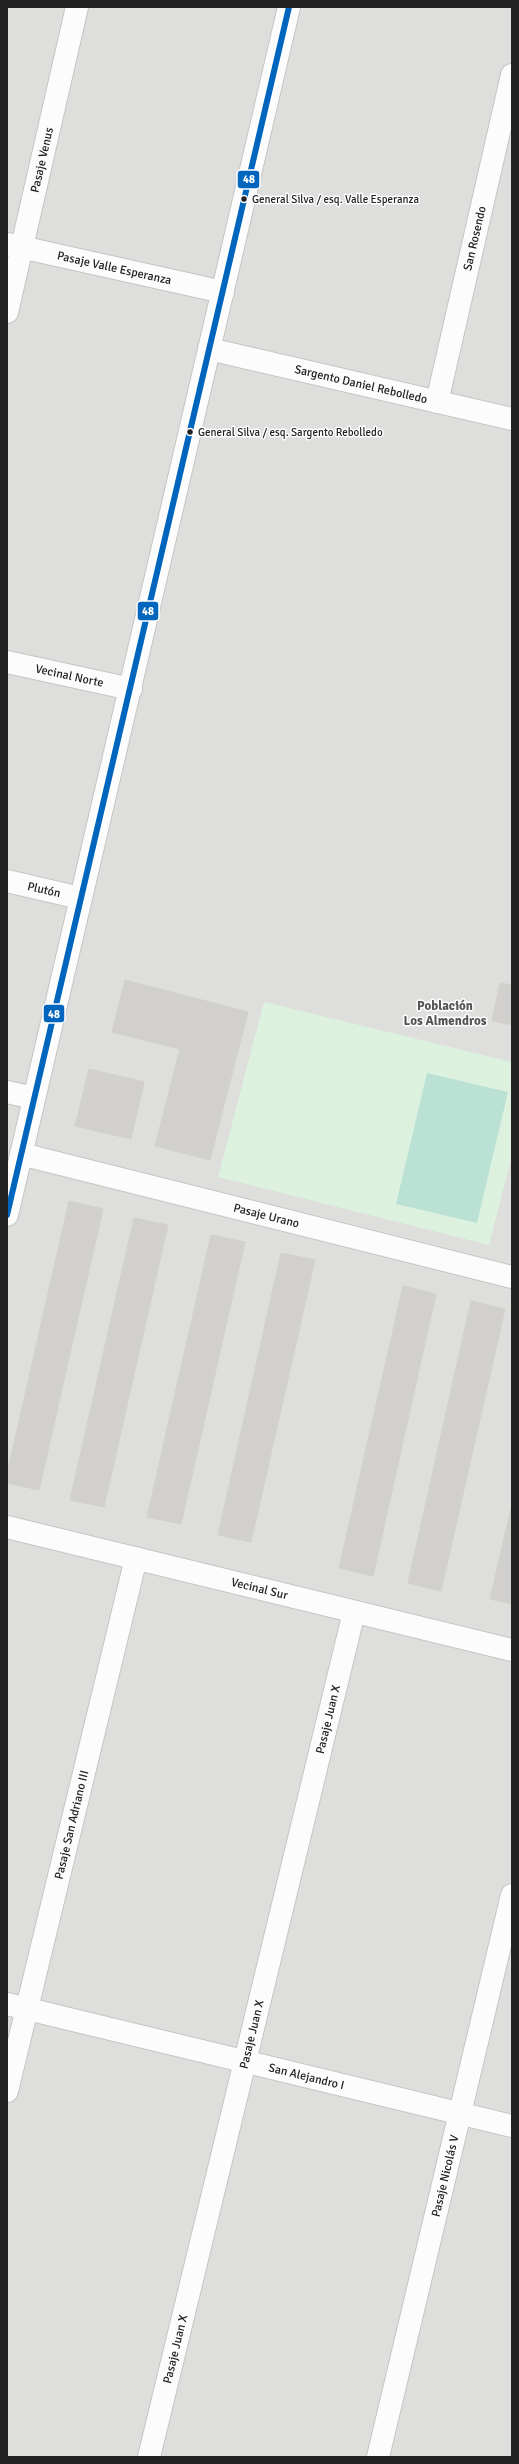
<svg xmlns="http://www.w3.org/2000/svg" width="519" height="2464" viewBox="0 0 519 2464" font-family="Signika,sans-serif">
<rect width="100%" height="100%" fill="#efeeeb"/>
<rect fill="#dededc" x="7" y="7" width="505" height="2450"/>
<path fill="#dcf2de" d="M 264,1002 L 512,1062 L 512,1155 L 489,1245 L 218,1177 Z"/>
<path fill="#bbe1d5" d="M 427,1073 L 508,1092 L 477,1223 L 396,1204 Z"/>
<g fill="#d2d0ce" stroke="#d2d0cd">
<path d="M 125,980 L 248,1012 L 210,1160 L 155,1146 L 180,1049 L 112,1032 Z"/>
<path d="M 500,983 L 512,985 L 512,1025 L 492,1021 Z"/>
<path d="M 89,1069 L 144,1082 L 131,1139 L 75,1126 Z"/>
<path d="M 69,1201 L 103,1209 L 39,1490 L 7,1483 L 7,1474 Z"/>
<path d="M 134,1218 L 168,1225 L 104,1507 L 70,1500 Z"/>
<path d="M 211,1235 L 245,1242 L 181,1524 L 147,1517 Z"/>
<path d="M 281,1253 L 315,1260 L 251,1542 L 218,1535 Z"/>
<path d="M 403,1286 L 436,1294 L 373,1576 L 339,1568 Z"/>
<path d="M 471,1301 L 505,1309 L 441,1591 L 408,1583 Z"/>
<path d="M 512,1504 L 512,1604 L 490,1599 Z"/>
</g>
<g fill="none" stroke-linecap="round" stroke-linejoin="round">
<g stroke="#c5c5c3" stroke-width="24">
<g id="street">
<path id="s1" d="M 7,244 L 223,292"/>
<path id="s2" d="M 7,312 L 77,7"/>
<path id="s3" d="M 209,349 L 512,419"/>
<path id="s4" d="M 437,402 L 512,75"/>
<path id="s5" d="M 7,662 L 131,689"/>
<path id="s6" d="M 7,881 L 80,898"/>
<path d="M 7,1092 L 34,1098"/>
<path id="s7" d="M 21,1154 L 512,1277"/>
<path d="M 7,1215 L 289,7"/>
<path id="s8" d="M 7,1527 L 512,1650"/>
<path id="s9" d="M 7,2004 L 512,2126"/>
<path id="s10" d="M 7,2091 L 136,1558"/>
<path id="s11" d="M 149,2457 L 354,1612"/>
<path id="s12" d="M 378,2457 L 512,1895"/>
</g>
</g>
<use href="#street" stroke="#fdfcfc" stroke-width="22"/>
<g stroke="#fff" stroke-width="9">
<path id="bus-1" d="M 7,1215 L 289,7"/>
</g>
<use href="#bus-1" stroke="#0065bd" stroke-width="6"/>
</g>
<g fill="#222" stroke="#fff" stroke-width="1.5">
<circle cx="244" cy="199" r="3.5"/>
<circle cx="190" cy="432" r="3.5"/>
</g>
<g text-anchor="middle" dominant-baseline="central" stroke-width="3" stroke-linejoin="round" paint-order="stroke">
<g font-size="11" fill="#222" stroke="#fff" text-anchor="start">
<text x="252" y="199">General Silva / esq. Valle Esperanza</text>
<text x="198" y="432">General Silva / esq. Sargento Rebolledo</text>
</g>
<g font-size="12" fill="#222" stroke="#fff">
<text stroke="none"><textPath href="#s2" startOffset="156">Pasaje Venus</textPath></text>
<text stroke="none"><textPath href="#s4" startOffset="168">San Rosendo</textPath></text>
<text stroke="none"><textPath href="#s1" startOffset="110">Pasaje Valle Esperanza</textPath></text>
<text stroke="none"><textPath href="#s3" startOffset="156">Sargento Daniel Rebolledo</textPath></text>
<text stroke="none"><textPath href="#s5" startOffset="64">Vecinal Norte</textPath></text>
<text stroke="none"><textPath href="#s6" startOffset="38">Plutón</textPath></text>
<text stroke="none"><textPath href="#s7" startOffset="253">Pasaje Urano</textPath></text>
<text stroke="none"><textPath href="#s8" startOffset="260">Vecinal Sur</textPath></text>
<text stroke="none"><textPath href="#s11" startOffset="759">Pasaje Juan X</textPath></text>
<text stroke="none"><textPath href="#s10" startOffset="274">Pasaje San Adriano III</textPath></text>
<text stroke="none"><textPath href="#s11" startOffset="435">Pasaje Juan X</textPath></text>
<text stroke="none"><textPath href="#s9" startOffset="308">San Alejandro I</textPath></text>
<text stroke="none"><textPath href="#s12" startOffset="289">Pasaje Nicolás V</textPath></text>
<text stroke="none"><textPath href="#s11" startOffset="111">Pasaje Juan X</textPath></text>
</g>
<g font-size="13" font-weight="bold" fill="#555" stroke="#fff">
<text x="445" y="1006">Población<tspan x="445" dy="15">Los Almendros</tspan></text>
</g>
</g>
<g stroke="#fff" stroke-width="1.5">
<rect x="237" y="170" width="23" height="19" rx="4" fill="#0065bd"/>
<rect x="137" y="601" width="22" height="20" rx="4" fill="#0065bd"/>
<rect x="43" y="1004" width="22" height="19" rx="4" fill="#0065bd"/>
</g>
<g font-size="11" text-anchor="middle" font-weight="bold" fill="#fff">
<text x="249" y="183">48</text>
<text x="148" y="615">48</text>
<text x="54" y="1018">48</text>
</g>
<rect width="519" height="2464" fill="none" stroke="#222222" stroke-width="16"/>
</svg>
